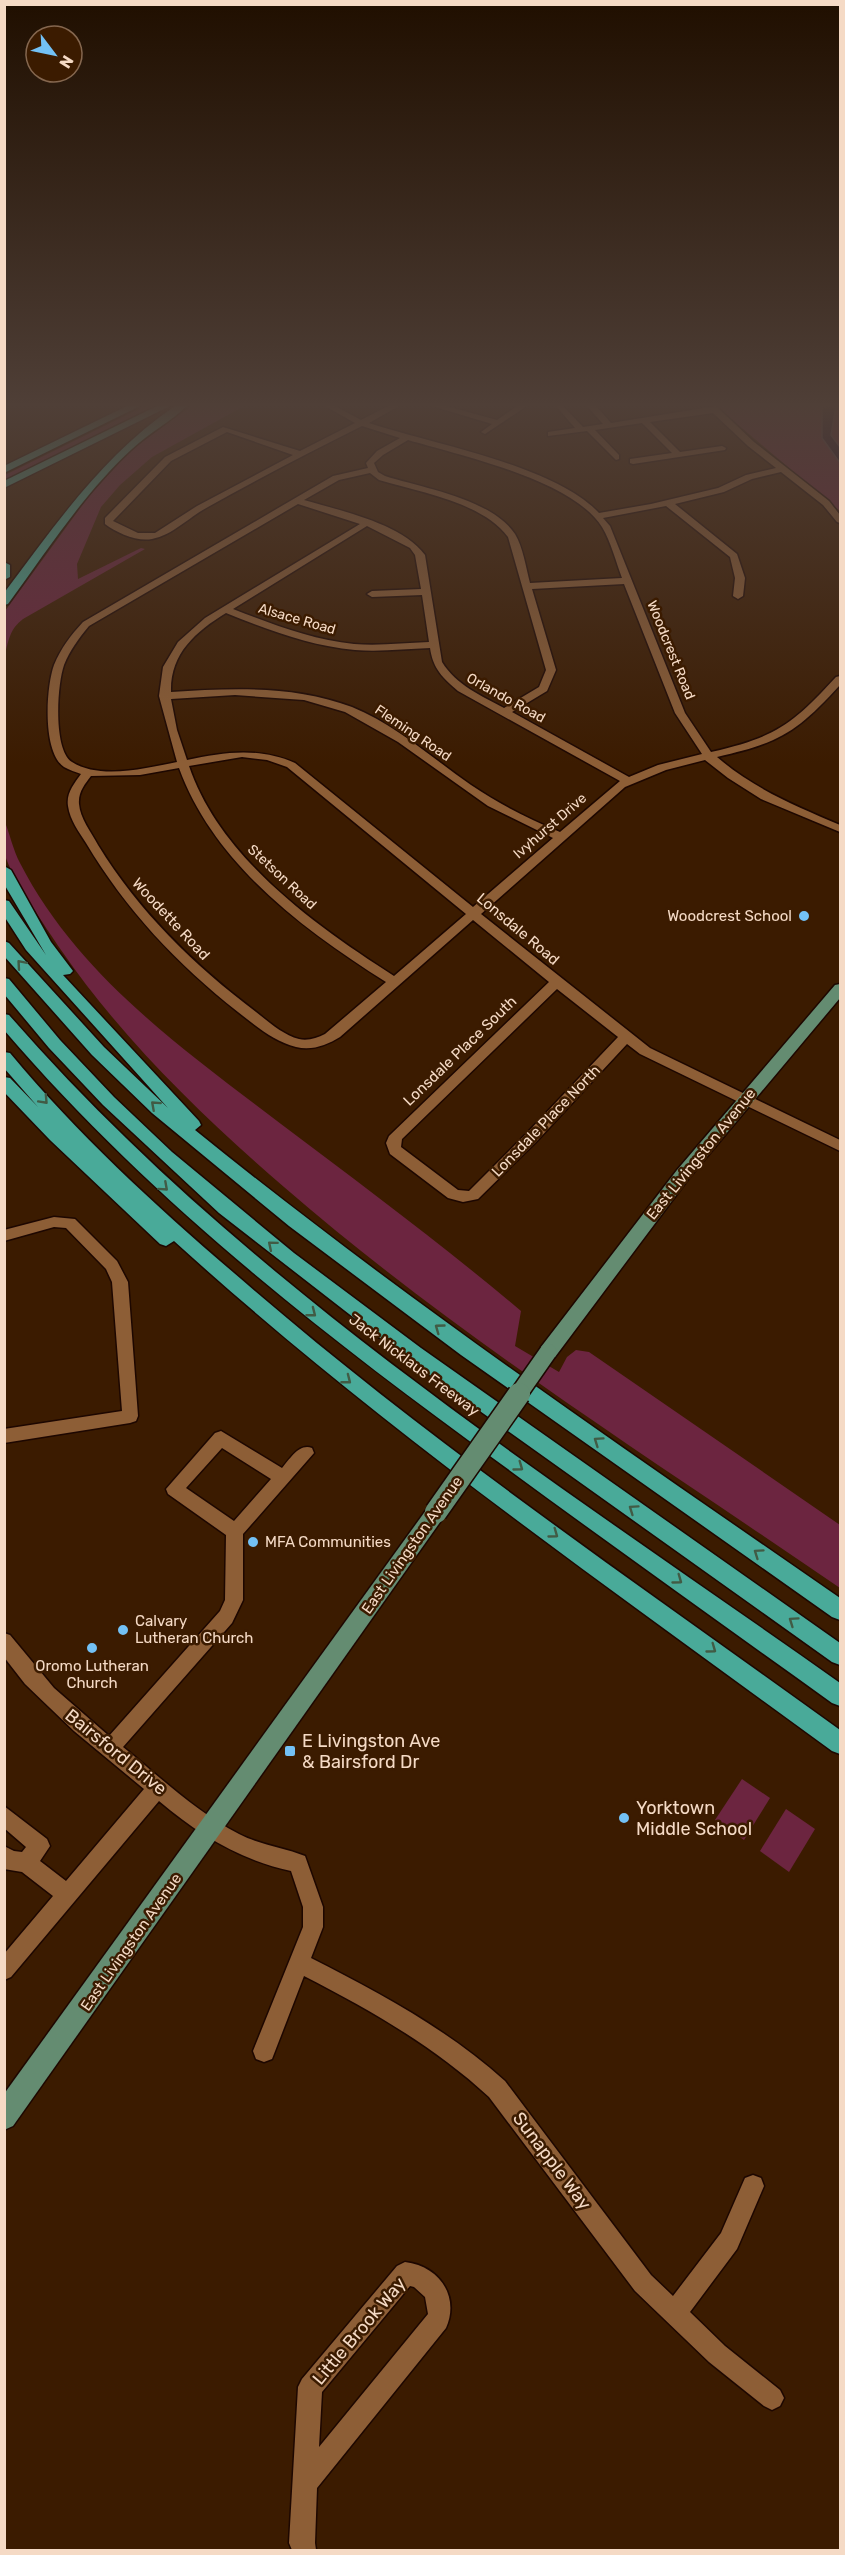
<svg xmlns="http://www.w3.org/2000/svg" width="845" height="2555" viewBox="0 0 845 2555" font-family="Rubik,sans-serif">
<rect width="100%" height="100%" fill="#3b1b00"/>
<g fill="#6c2540">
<path d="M 145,406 L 156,406 L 5,481 L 5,475 Z"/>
<path d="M 191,406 L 244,406 L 152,457 L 120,485 L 101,507 L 77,564 L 78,579 L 141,548 L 145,549 L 23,619 C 10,629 9,639 5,654 L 5,611 L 89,496 L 131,450 Z"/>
<path d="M 716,406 L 840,406 L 840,447 L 835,441 L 826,443 L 840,463 L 840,511 Z"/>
<path d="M 4,820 C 10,834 13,850 20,863 C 78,976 183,1049 281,1124 C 362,1185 444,1246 521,1311 L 515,1346 L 559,1372 L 567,1357 L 576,1350 L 589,1352 L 840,1525 L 840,1588 C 652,1459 457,1337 284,1187 C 202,1116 123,1040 61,950 C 47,929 11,877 5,855 C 2,845 5,831 4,820 Z"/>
<path d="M 742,1779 L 770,1798 L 744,1840 L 715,1820 Z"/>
<path d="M 786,1809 L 815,1829 L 789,1872 L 760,1851 Z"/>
</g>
<path fill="#110028" stroke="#554157" stroke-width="1.5" d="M 822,406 L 836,406 L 831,435 L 840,447 L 840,463 L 822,438 Z"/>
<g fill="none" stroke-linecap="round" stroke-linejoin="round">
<g stroke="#1d0700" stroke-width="3">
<g id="minor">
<path d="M 325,406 L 335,406 L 361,420 L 388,406 L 399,406 L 369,423 C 432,444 554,465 599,513 L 651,504 L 718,488 L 746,475 L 776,468 L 748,446 L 713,413 L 650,422 L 680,452 L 722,446 L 726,448 L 725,450 L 633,464 L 630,463 L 630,459 L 672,453 L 642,423 L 595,430 L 619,455 L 619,459 L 616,460 L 587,431 L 548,436 L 548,432 L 575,428 L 556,406 L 563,406 L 583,427 L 603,424 L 587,406 L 596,406 L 611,423 L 716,406 L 754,442 L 829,501 L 840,515 L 840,523 L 837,522 L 823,505 L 781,472 L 752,479 L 724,492 L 675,504 L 737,554 L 745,578 L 743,596 L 738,599 L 733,596 L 735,578 L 730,557 L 666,506 L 603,518 L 610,526 L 685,713 L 711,752 C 776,737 792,725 836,677 L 840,676 L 840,685 C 797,732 780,743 717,757 C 754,789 796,806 840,825 L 840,832 L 761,799 L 728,778 L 705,760 L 666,770 L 625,787 L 481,914 L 650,1048 L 840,1140 L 840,1151 L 640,1054 L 627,1044 L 536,1142 L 478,1199 L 463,1202 L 448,1198 L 390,1154 L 386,1143 L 389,1136 L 549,982 L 473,920 L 340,1037 C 327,1045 312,1051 296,1047 C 273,1041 256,1026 238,1012 C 177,964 126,910 86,843 C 79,832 70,820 68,806 C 66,793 74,784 81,774 C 76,772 69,770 64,767 C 42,752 46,687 54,665 C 61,648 71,635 83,622 L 333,476 L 368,468 L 366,463 L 377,451 L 400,438 L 362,426 C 310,452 258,479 208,507 C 189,517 173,535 152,539 C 137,542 117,533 105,524 L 105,518 L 165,457 L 223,427 L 300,451 L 355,423 ZM 227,432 L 293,455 L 197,506 L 155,533 L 138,533 L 113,521 L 171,461 ZM 408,440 C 459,455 573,480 602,527 C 611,542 616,562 622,578 L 530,583 C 526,568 523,547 515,534 C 492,499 423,488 385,476 L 378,472 L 374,463 L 383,455 ZM 370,473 L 379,480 C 419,492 482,502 508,537 L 546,670 L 539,687 L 504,708 C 482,696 456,685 442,662 L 425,555 C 401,523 341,511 304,500 L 339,480 ZM 298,504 L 360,524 L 205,618 L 178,642 L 163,667 L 159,696 L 177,762 C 147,768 100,780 72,762 C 53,750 57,685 64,665 C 70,650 79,638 89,626 ZM 367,526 L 410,548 L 415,555 L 421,589 L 372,591 L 367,594 L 372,597 L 422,595 L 429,642 C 404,643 379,646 354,644 C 312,640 272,624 233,609 ZM 624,584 L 675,713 L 702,754 L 658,765 L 629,777 L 512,712 L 547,691 L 556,670 L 532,589 ZM 226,613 C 268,630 310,646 355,650 C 380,652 405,649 430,648 C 433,669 443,678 458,691 L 620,781 L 560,832 C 528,819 499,804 471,785 C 432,758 396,725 352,707 C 294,685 232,688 171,692 C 170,654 195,632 226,613 ZM 235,695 L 304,700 L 345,712 L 398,742 L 488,806 L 553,838 L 473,907 L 295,763 C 258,747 225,752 187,760 L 177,730 L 171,699 ZM 242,757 L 267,760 L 287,767 L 466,914 L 394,976 C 316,926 220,858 189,766 ZM 179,768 C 214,864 304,930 386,982 L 325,1034 C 317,1038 308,1041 299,1039 C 283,1035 269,1022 256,1012 C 194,965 139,912 98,845 C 91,832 80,818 79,804 C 78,792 85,784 91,776 L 140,775 ZM 557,989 L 618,1037 L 526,1134 L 469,1191 L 458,1190 L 401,1147 L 402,1139 Z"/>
<path d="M 432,406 L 446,406 L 497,420 L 517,406 L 527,406 L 485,434 L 481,432 L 492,424 Z"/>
<path d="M 54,1217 L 75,1219 L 117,1261 L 128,1282 L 138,1416 L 136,1421 L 130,1423 L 4,1443 L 4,1429 L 122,1411 L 112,1282 L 106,1269 L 66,1228 L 54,1227 L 4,1241 L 4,1230 Z"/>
<path d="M 221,1431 L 282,1468 C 290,1459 299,1443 312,1448 L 314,1453 L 243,1534 L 243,1600 L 232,1623 L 123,1747 C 160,1777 196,1812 239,1834 C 260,1845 283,1847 305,1856 L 323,1907 L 323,1927 L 311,1958 C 380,1993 447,2029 505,2081 L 651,2275 L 673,2296 L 721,2233 L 745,2178 L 753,2175 L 761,2178 L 764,2186 L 737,2249 L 690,2312 L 725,2346 L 780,2390 L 784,2398 L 780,2406 L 772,2410 L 764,2406 L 709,2362 L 635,2291 L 489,2097 C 434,2046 370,2010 304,1976 L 272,2059 L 264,2062 L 256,2059 L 253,2051 L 303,1927 L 303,1907 L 291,1871 C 240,1860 198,1834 159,1801 L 11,1977 L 4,1980 L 4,1954 L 53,1896 L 22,1872 L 4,1869 L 4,1846 L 14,1851 L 22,1852 L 26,1847 L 4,1828 L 4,1806 L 47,1839 L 50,1846 L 40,1861 L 66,1881 L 144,1789 L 74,1731 L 25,1684 L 4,1657 L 4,1633 L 10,1635 L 54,1688 L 109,1736 L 220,1611 L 225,1600 L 226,1535 L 168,1494 L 166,1489 L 215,1433 ZM 222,1448 L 271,1479 L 234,1521 L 186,1488 Z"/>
<path d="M 405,2262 C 439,2266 460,2296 446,2328 L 317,2488 L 315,2543 L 316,2550 L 292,2550 L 289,2543 L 298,2387 L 302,2379 L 397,2266 ZM 410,2286 L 414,2287 L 425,2297 L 428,2314 L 319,2447 L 322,2392 Z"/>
</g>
</g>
<g stroke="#1d0700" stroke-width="3">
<g id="major">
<path d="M 840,984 L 840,998 L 689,1178 L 555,1357 L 548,1360 L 541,1357 L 539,1352 L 541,1347 L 677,1170 L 835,985 Z"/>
<path d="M 436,1503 L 443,1506 L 446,1512 L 443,1518 L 13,2126 L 4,2130 L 4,2094 L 429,1506 Z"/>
</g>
</g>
<g stroke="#1d0700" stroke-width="3">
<g id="highway">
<path d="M 127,406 L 140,406 L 4,473 L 4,466 Z"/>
<path d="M 157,406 L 170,406 L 4,488 L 4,481 Z"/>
<path d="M 175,406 L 187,406 C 170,422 149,433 132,449 C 83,494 47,551 8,604 L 4,605 L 4,593 C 56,524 103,455 175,406 Z"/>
<path d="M 4,562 L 10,565 L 10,577 L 4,580 Z"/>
<path d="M 4,866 L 11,870 L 51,942 L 73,971 L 70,974 L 63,975 L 199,1121 L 201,1125 L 195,1130 C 402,1298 622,1447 840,1598 L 840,1620 L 832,1617 L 461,1355 L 289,1226 L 152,1113 L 92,1055 L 4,956 L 4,941 L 9,943 L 104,1047 L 168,1108 L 26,950 L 4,916 L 4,900 L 9,901 L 46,955 L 4,884 Z"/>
<path d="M 4,978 L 9,979 L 60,1040 L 114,1097 L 172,1152 L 294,1253 L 421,1348 L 840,1643 L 840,1665 L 832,1662 L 407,1359 L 219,1213 L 103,1105 L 49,1048 L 4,994 Z"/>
<path d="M 4,1014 L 9,1015 C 243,1284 552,1479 840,1683 L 840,1706 L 832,1703 C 722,1624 611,1545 501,1464 C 322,1334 149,1199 4,1030 Z"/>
<path d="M 4,1052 L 10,1053 C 79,1136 159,1209 241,1279 C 430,1443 638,1584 840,1730 L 840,1754 L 832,1751 C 608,1587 380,1428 174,1241 L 166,1246 L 160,1244 L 50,1140 L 4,1092 L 4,1077 L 10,1078 L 38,1107 L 4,1068 Z"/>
</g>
</g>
<use href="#minor" fill="#8d5e36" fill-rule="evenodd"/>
<use href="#major" fill="#648c71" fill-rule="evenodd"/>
<use href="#highway" fill="#49aa99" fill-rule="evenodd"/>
<g stroke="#1d0700" stroke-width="20" stroke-linecap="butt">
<path id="major-bridge-far1" d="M 518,1395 L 548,1352"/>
</g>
<g stroke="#1d0700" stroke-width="25" stroke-linecap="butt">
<path id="major-bridge" d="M 436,1512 L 519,1394"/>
</g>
<use href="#major-bridge-far1" stroke="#648c71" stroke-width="17"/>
<use href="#major-bridge" stroke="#648c71" stroke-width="22"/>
</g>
<defs><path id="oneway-chevron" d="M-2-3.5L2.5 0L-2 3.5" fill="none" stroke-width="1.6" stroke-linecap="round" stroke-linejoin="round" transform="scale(1.5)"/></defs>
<g stroke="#415b45">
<use href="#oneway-chevron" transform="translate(21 964) rotate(-131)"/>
<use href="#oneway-chevron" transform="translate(44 1100) rotate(47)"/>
<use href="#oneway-chevron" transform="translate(155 1105) rotate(-138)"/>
<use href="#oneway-chevron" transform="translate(164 1187) rotate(42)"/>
<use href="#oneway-chevron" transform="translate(272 1245) rotate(-140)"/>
<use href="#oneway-chevron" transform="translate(312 1313) rotate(38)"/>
<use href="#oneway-chevron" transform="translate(439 1328) rotate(-144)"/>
<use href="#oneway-chevron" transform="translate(347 1380) rotate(38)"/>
<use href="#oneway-chevron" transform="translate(598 1441) rotate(-145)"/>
<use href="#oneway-chevron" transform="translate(519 1467) rotate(36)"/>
<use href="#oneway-chevron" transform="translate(633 1509) rotate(-145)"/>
<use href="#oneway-chevron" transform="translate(554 1534) rotate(36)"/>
<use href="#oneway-chevron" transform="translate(758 1553) rotate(-145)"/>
<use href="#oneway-chevron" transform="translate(678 1580) rotate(36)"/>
<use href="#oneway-chevron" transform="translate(793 1621) rotate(-145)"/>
<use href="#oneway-chevron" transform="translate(712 1649) rotate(36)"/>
</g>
<linearGradient id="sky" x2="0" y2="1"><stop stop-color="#200f00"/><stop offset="0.53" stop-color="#4f3f37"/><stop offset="1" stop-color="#4f3f37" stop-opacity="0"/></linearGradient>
<rect width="845" height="764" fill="url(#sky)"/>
<g fill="#73c1f5" stroke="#3b1b00" stroke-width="2">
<circle cx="804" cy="916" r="6"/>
<circle cx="253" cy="1542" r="6"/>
<circle cx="123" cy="1630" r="6"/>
<circle cx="92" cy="1648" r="6"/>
<rect x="284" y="1745" width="12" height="12" rx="3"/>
<circle cx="624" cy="1818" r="6"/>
</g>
<g text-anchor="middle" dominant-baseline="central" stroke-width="5" stroke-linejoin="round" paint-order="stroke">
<g font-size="14" fill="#f5dac5" stroke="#3b1b00">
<text transform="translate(297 619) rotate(16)">Alsace Road</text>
<text transform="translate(671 650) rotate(68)">Woodcrest Road</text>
<text transform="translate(506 698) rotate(29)">Orlando Road</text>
<text transform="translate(413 733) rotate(34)">Fleming Road</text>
<text transform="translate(550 826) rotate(-41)">Ivyhurst Drive</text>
<text transform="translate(282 877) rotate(43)">Stetson Road</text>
</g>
<g font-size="15" fill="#f5dac5" stroke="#3b1b00" text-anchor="start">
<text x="792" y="916" text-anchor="end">Woodcrest School</text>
<text x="265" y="1542">MFA Communities</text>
<text x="135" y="1621">Calvary<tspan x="135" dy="17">Lutheran Church</tspan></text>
<text x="92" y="1666" text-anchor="middle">Oromo Lutheran<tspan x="92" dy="17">Church</tspan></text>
</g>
<g font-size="15" fill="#f5dac5" stroke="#3b1b00">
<text transform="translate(171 919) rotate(47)">Woodette Road</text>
<text transform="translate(518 929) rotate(40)">Lonsdale Road</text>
<text transform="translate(460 1051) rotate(-44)">Lonsdale Place South</text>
<text transform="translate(546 1121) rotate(-46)">Lonsdale Place North</text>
<text transform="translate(701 1154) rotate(-51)">East Livingston Avenue</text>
<text transform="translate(414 1365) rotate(37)">Jack Nicklaus Freeway</text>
<text transform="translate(412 1545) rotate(-55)">East Livingston Avenue</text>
<text transform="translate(131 1942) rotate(-55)">East Livingston Avenue</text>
</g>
<g font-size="18" fill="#f5dac5" stroke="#3b1b00" text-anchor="start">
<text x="302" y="1741">E Livingston Ave<tspan x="302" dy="21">&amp; Bairsford Dr</tspan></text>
<text x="636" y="1808">Yorktown<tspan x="636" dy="21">Middle School</tspan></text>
</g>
<g font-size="18" fill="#f5dac5" stroke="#3b1b00">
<text transform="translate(116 1752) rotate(39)">Bairsford Drive</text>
<text transform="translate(552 2161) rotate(53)">Sunapple Way</text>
<text transform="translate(359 2331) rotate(-50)">Little Brook Way</text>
</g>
</g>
<rect width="845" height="2555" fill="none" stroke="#f5dac5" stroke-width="12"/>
<g transform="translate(54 54) rotate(122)"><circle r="28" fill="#3b1b00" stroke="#85674f" stroke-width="1.5"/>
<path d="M0-4.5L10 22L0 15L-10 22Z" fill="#73c1f5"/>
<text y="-9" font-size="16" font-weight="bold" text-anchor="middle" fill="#f5dac5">N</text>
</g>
</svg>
